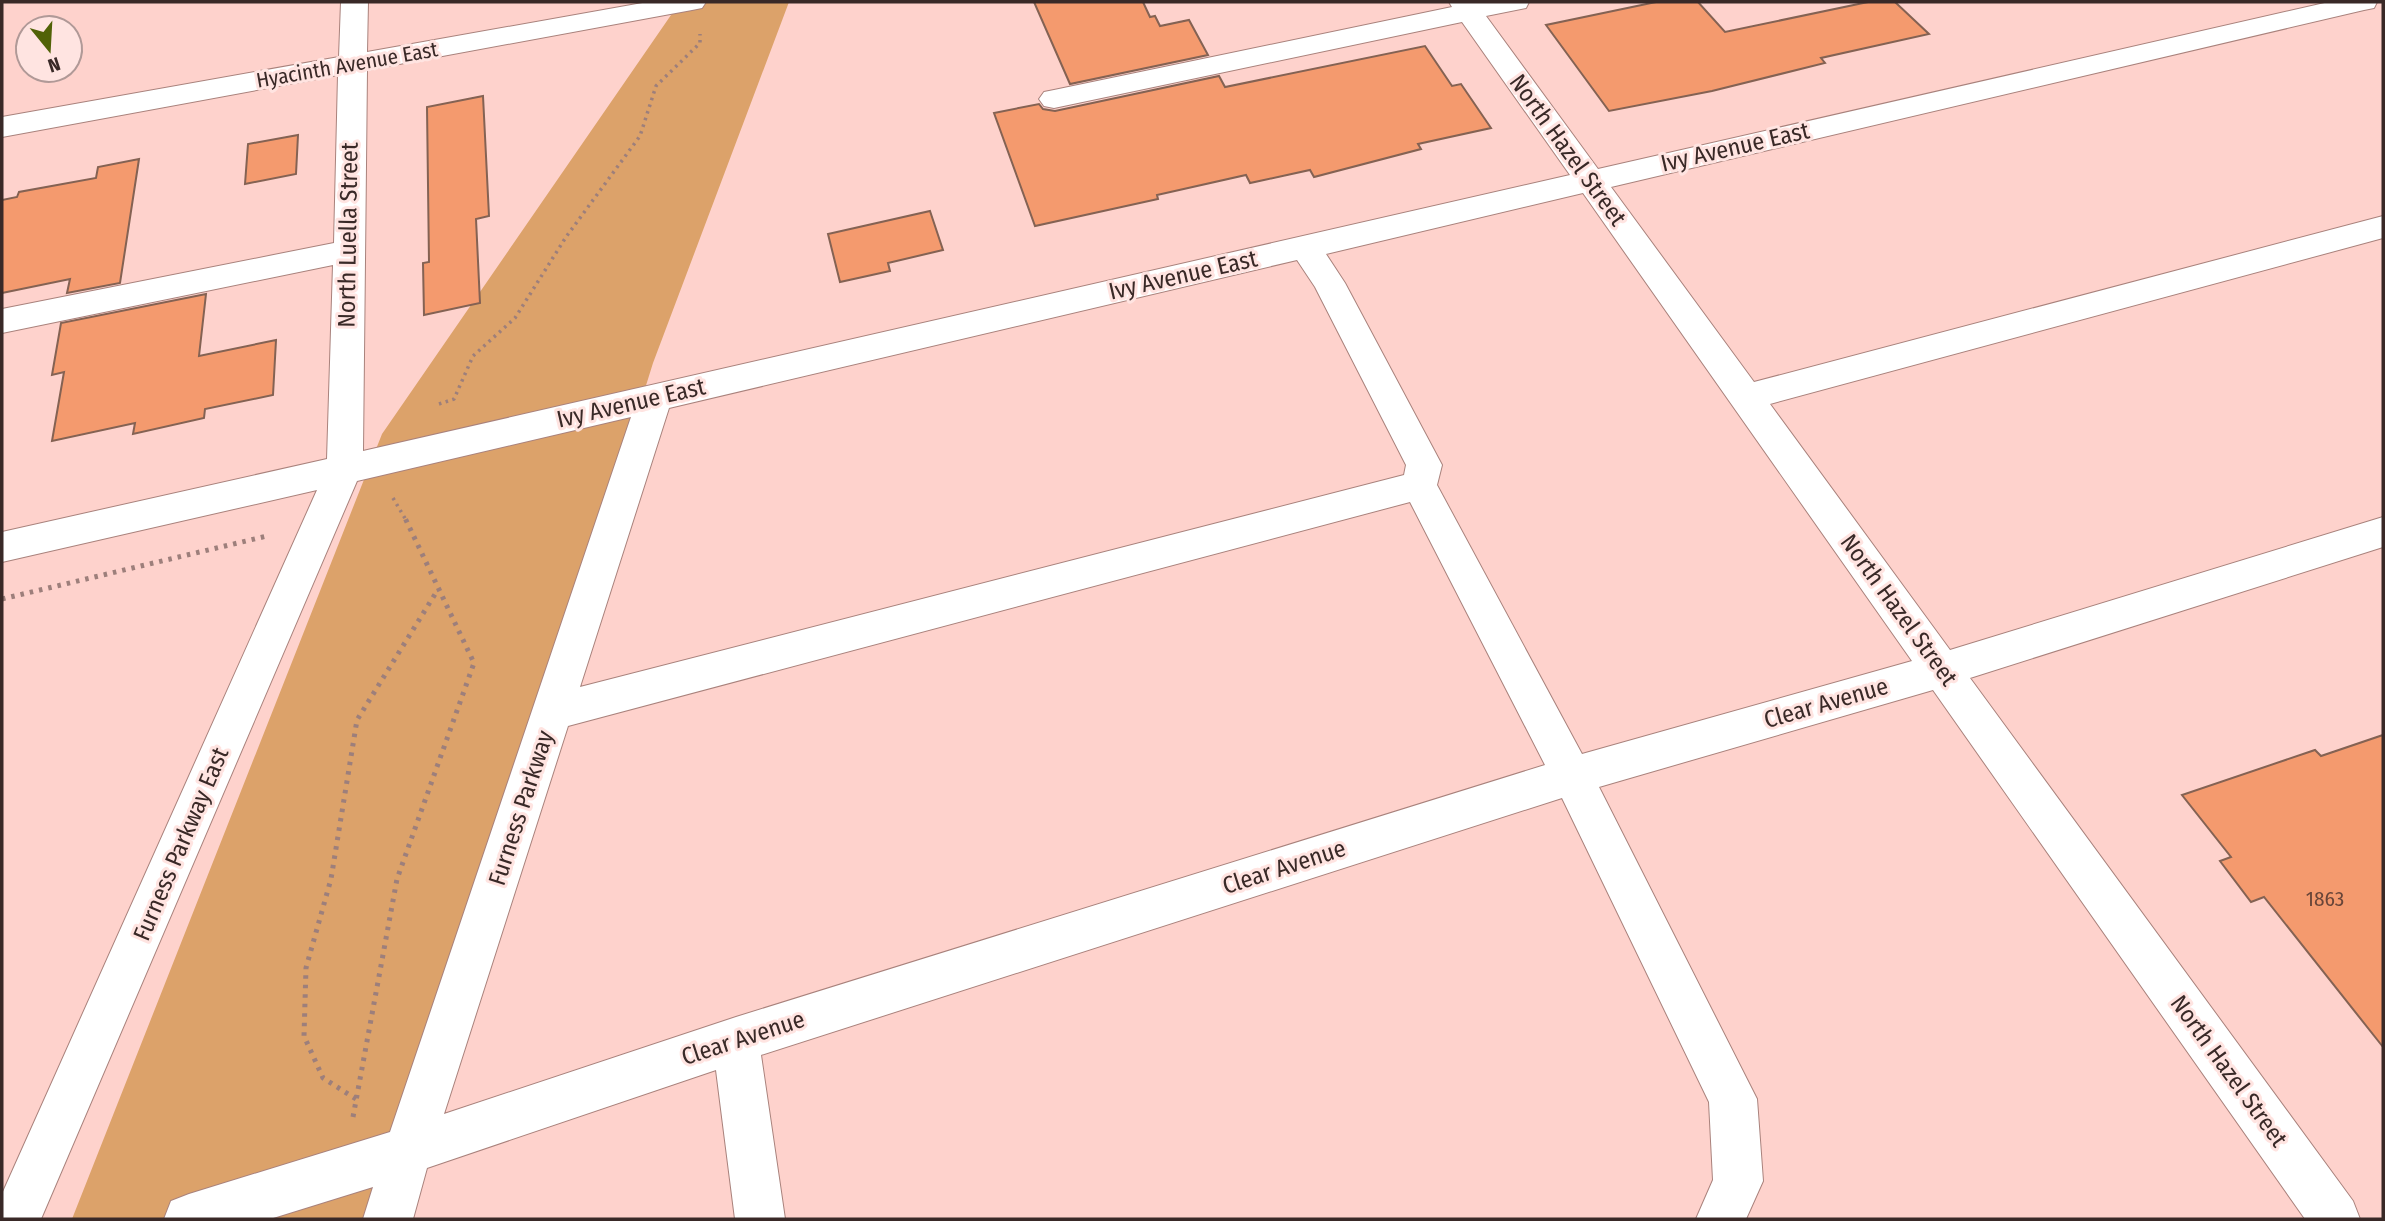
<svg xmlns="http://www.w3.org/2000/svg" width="2385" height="1221" viewBox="0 0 2385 1221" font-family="'Fira Sans Condensed',sans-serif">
<rect width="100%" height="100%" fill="#fed2cc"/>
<path fill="#dca26a" d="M 680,2 L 789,2 L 653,363 L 386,1219 L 72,1219 L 382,434 Z"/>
<g fill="#f49a6e" stroke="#846253" stroke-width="2">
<path d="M 1034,2 L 1143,2 L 1150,17 L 1155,16 L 1160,26 L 1189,20 L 1208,55 L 1070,84 Z"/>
<path d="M 1656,2 L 1698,2 L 1725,32 L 1868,2 L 1895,2 L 1929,34 L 1821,58 L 1825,63 L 1712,91 L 1609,111 L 1546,25 Z"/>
<path d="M 1425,46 L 1452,86 L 1461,84 L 1491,128 L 1418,144 L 1421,149 L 1314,177 L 1310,170 L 1250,183 L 1246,175 L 1157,195 L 1158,199 L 1035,226 L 994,113 L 1039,104 L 1043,109 L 1055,111 L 1219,76 L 1225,87 Z"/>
<path d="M 483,96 L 489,216 L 476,219 L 480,303 L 424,315 L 423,263 L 429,262 L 427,107 Z"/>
<path d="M 298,135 L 296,174 L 245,184 L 248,144 Z"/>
<path d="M 139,159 L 120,283 L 67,293 L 70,279 L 2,293 L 2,200 L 17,197 L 19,192 L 96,178 L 98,167 Z"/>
<path d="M 930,211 L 943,250 L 888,263 L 890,271 L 840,282 L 828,234 Z"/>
<path d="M 206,294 L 199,356 L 276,340 L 273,395 L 205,409 L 204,418 L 133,434 L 135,423 L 52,441 L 64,372 L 52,375 L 61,323 Z"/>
<path d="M 2383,735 L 2383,1047 L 2264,897 L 2251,902 L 2220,861 L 2231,857 L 2182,795 L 2315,750 L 2321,756 Z"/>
</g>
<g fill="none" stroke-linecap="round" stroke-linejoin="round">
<g stroke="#a9827c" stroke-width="2">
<path id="minor" d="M 341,2 L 368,2 L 367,52 L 648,2 L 706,2 L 702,8 L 692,10 L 367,70 L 363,451 L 1570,175 L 1462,22 L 1054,108 L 1044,106 L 1039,99 L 1044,92 L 1054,90 L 1452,7 L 1449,2 L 1529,2 L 1526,8 L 1486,16 L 1598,169 L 2329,2 L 2377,2 L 2374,8 L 2364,10 L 1611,187 L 1754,382 L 2383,216 L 2383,238 L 1770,404 L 1950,650 L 2383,517 L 2383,547 L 1970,678 L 2353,1201 L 2360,1219 L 2305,1219 L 1933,690 L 1599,787 L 1757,1099 L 1763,1181 L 1746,1219 L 1696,1219 L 1713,1180 L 1709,1102 L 1562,798 L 761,1055 L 785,1219 L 735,1219 L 716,1070 L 427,1168 L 413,1219 L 363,1219 L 373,1187 L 270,1219 L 164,1219 L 171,1201 L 189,1194 L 390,1132 L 631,417 L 357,481 L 41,1219 L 2,1219 L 2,1194 L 317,490 L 2,562 L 2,532 L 327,459 L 333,265 L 2,333 L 2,309 L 334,243 L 338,75 L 2,137 L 2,117 L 339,57 ZM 1583,193 L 1912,661 L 1582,754 L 1437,485 L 1442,465 L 1345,283 L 1326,254 ZM 1297,260 L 1315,287 L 1406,465 L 1404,475 L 580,687 L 669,408 ZM 1410,502 L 1545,765 L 736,1017 L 444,1114 L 568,726 Z"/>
</g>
<g stroke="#9d7f7b" stroke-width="3.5" stroke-dasharray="2.5 4.5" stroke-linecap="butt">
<path d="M 439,404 L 454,399 L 473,356 L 515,318 L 566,237 L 640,136 L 656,86 L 700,43 L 700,34"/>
<path d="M 393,498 L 406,520"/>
</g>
<g stroke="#9d7f7b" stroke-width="5" stroke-dasharray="3.5 6" stroke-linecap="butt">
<path d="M 2,599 L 267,536"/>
<path d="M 356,1099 L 323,1078 L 304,1036 L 306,968 L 331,879 L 357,720 L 437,591"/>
<path d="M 353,1117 L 397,879 L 474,663 L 405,518"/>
</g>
<use href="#minor" fill="#fff" fill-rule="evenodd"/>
</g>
<g text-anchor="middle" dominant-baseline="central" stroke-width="6" stroke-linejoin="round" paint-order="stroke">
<g font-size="21" fill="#392927" stroke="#ffe4e1">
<text transform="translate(347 65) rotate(-10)">Hyacinth Avenue East</text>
</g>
<g font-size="21" fill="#684539">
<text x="2325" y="899">1863</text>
</g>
<g font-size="24" fill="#392927" stroke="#ffe4e1">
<text transform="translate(1735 147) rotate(-13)">Ivy Avenue East</text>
<text transform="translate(1568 150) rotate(54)">North Hazel Street</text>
<text transform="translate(348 235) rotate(-89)">North Luella Street</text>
<text transform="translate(1183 275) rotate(-13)">Ivy Avenue East</text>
<text transform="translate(631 403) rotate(-13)">Ivy Avenue East</text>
<text transform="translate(1899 610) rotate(54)">North Hazel Street</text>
<text transform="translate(1826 703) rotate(-16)">Clear Avenue</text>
<text transform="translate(521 808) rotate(-72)">Furness Parkway</text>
<text transform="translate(181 844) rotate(-67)">Furness Parkway East</text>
<text transform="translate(1284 867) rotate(-18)">Clear Avenue</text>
<text transform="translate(743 1038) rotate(-18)">Clear Avenue</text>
<text transform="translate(2229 1071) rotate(54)">North Hazel Street</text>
</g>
</g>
<rect width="2385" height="1221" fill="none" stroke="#392927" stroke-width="7"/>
<g transform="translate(49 49) rotate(162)"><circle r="33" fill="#ffe4e1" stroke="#b09997" stroke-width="2"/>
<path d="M0-5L12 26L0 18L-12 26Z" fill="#516207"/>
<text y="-10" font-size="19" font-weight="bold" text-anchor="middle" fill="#392927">N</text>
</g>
</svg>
